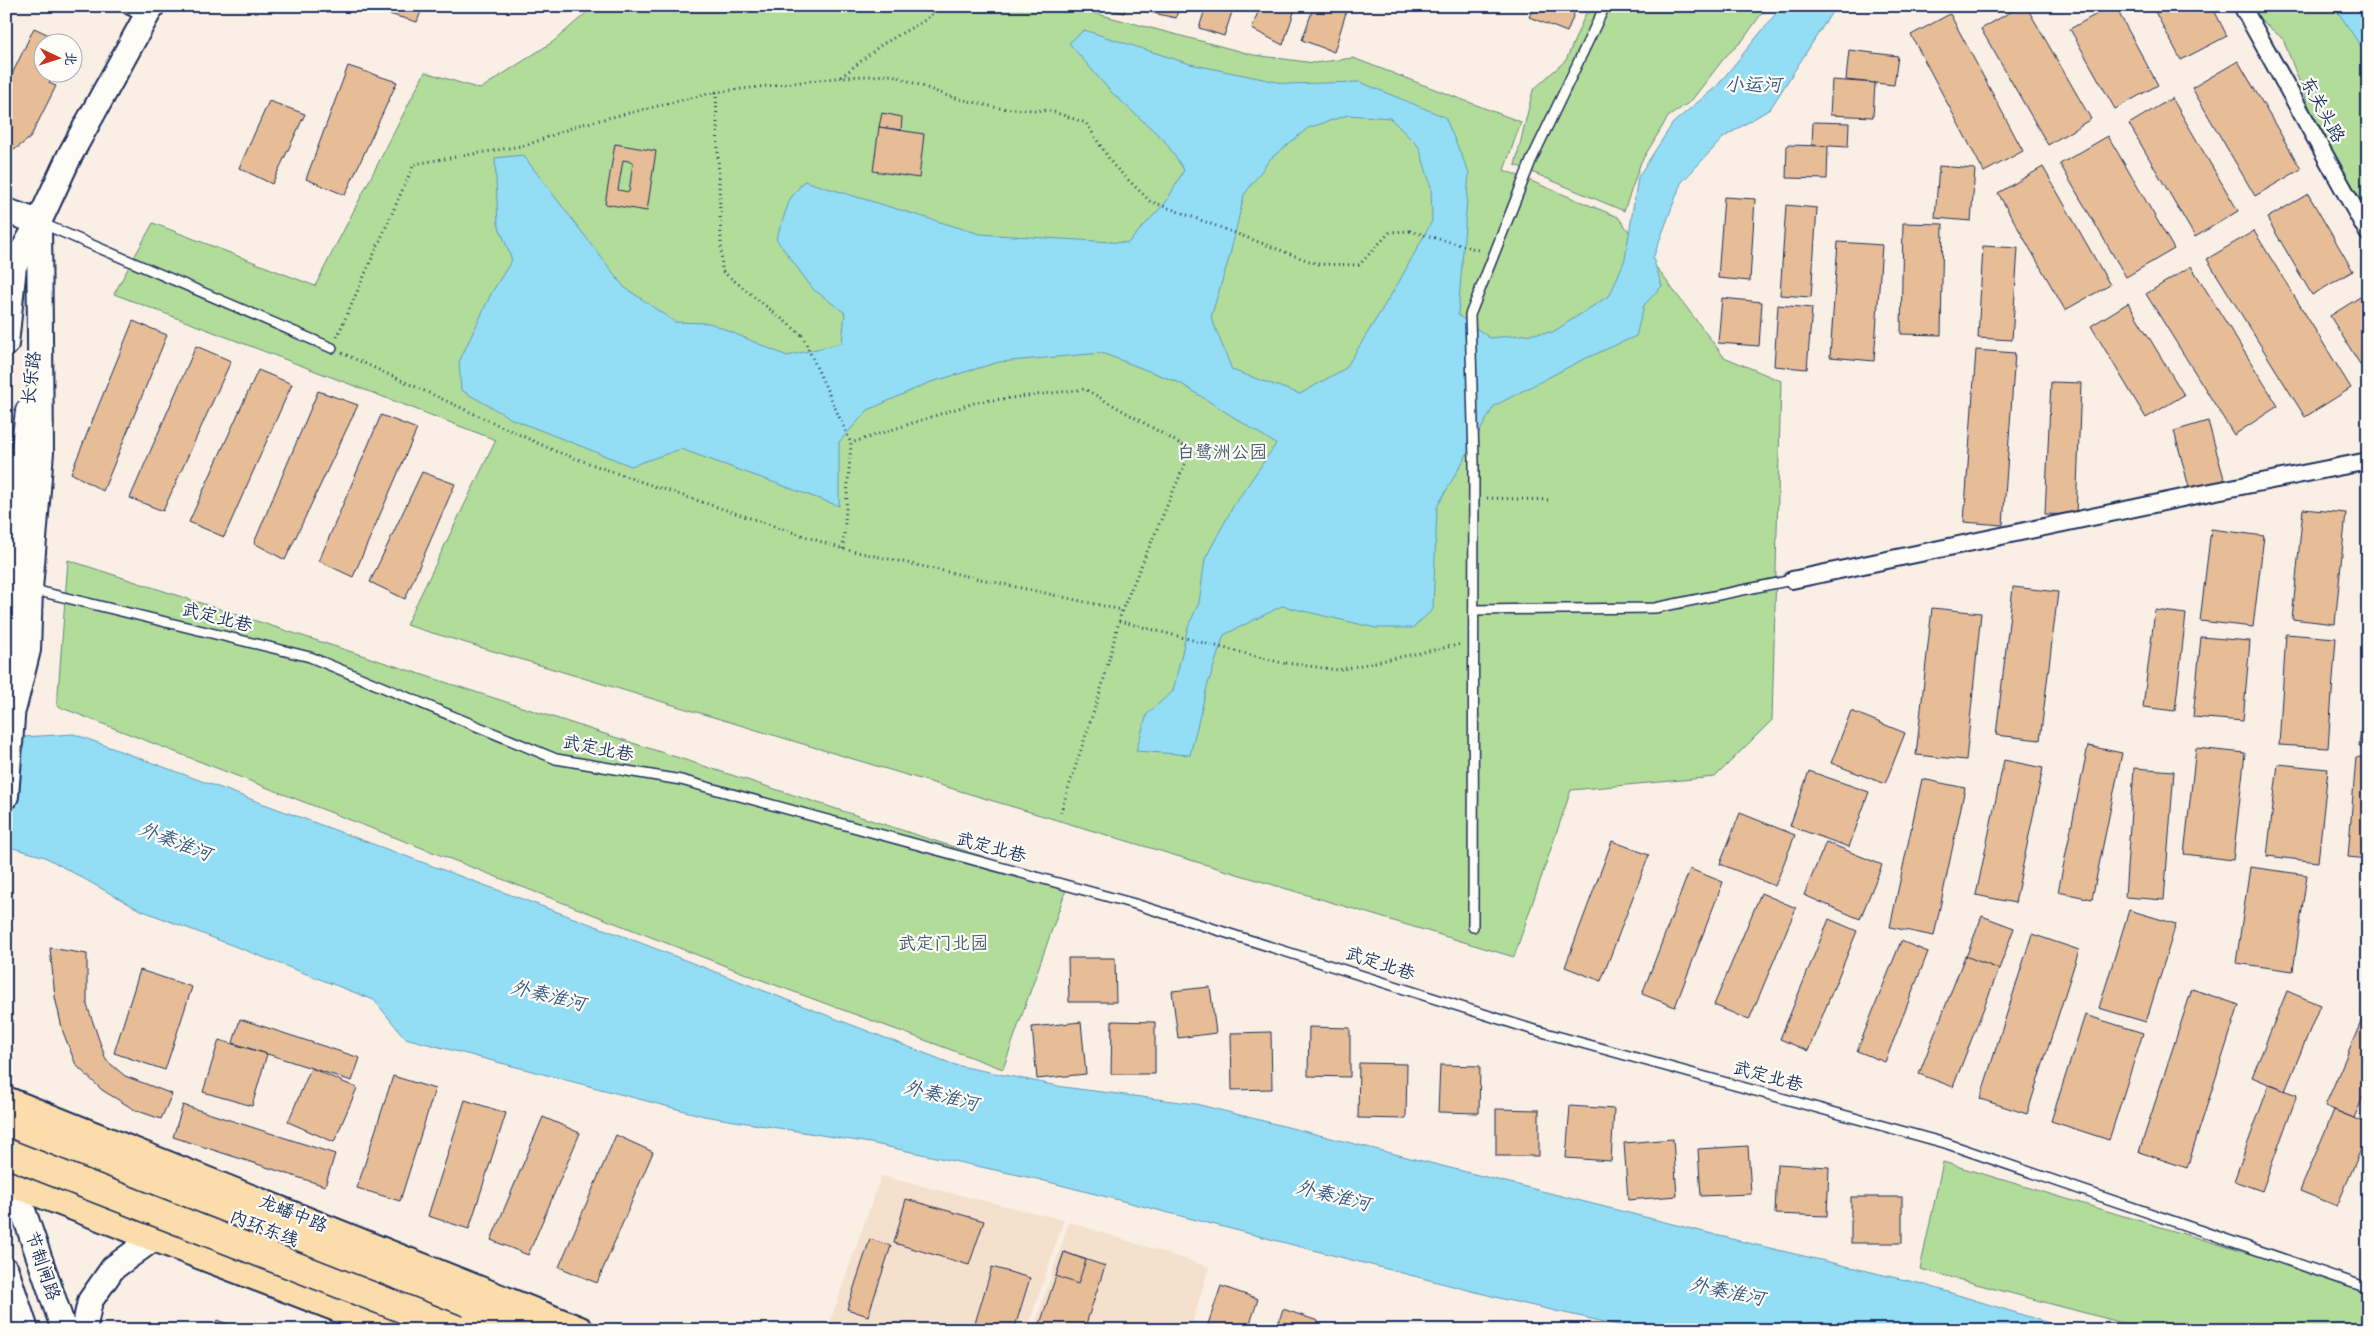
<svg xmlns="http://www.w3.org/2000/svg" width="2374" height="1336" viewBox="0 0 2374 1336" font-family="Mynerve,'LXGW WenKai TC',sans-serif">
<rect width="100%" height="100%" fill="#f9efe4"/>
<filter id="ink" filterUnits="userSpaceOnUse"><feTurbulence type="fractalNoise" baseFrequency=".02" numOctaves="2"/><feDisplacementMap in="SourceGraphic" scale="10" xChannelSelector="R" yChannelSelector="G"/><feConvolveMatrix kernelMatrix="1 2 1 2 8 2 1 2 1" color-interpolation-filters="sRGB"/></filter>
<g filter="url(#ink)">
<g fill="#f4e0cd">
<path d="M 881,1176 L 1064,1220 L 1027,1330 L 827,1330 Z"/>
<path d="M 1069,1222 L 1209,1267 L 1190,1330 L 1033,1330 Z"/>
</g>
<g fill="#b2dc99" stroke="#66867c">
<path d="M 594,6 L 1067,6 L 1254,55 L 1314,63 L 1353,58 L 1521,122 L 1504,170 L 1618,217 L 1724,357 L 1781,381 L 1772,720 L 1715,777 L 1571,790 L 1514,957 L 406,625 L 496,440 L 114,294 L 153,223 L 315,286 L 425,72 L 480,89 L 554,41 Z"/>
<path d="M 1589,6 L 1767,6 L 1742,41 L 1725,57 L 1691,101 L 1668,117 L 1641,162 L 1624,211 L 1515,165 L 1533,90 L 1566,60 Z"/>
<path d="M 2245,6 L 2368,6 L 2368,211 L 2318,130 L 2283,39 Z"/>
<path d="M 68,560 L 1068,884 L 1003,1069 L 759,979 L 57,706 Z"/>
<path d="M 1943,1162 L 2368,1289 L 2368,1330 L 2149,1330 L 1920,1269 Z"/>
</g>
<g fill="#93def4" stroke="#6398b8" fill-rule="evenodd">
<path d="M 1782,6 L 1843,6 L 1832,12 L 1770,109 L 1724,137 L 1681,183 L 1653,258 L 1662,286 L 1644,305 L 1636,336 L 1580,361 L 1494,406 L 1437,507 L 1433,609 L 1413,628 L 1376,628 L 1282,606 L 1224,635 L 1207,687 L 1190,755 L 1136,751 L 1147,714 L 1173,691 L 1188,627 L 1199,603 L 1205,559 L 1234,505 L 1276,444 L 1180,383 L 1102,353 L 999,362 L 928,383 L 868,410 L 839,442 L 839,506 L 681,449 L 631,466 L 512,419 L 461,390 L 459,362 L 492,292 L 512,260 L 498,224 L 495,158 L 523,155 L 624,287 L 675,322 L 710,323 L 787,356 L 842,343 L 845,313 L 813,289 L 776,239 L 790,199 L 804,181 L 980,234 L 1128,243 L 1166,202 L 1184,170 L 1164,140 L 1111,92 L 1069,43 L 1084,30 L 1190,64 L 1287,84 L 1360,82 L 1445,117 L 1469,173 L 1458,315 L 1490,338 L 1553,332 L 1610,295 L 1625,259 L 1638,177 L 1673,123 L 1717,86 ZM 1348,115 L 1390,118 L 1419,147 L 1431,187 L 1432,221 L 1400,280 L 1346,368 L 1300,394 L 1232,370 L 1211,317 L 1230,255 L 1244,195 L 1270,159 L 1308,128 Z"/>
<path d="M 2334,6 L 2368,6 L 2368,57 Z"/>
<path d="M 74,734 L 628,938 L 955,1065 L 1063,1087 L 1196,1104 L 1740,1241 L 1922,1284 L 2072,1330 L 1640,1330 L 1507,1300 L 1037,1179 L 870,1143 L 704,1116 L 405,1038 L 374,1000 L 138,909 L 45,857 L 6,846 L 6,738 Z"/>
</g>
<g fill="#e7bd97" stroke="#1b2f5e" fill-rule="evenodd">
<path d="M 368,6 L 423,6 L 417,22 L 368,8 Z"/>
<path d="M 1094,6 L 1126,6 L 1124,13 Z"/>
<path d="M 1137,6 L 1179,6 L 1176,18 L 1135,9 Z"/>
<path d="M 1206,6 L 1234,6 L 1224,36 L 1199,28 Z"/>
<path d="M 1260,6 L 1296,6 L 1283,45 L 1252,29 Z"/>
<path d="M 1314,6 L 1348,6 L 1334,52 L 1302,40 Z"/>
<path d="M 1534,6 L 1577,6 L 1567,32 L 1529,17 Z"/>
<path d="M 2021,6 L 2026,6 L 2091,119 L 2048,145 L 1981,29 Z"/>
<path d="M 2111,6 L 2115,6 L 2158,85 L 2115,109 L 2070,29 Z"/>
<path d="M 2152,6 L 2212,6 L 2227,36 L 2181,60 Z"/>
<path d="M 1950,14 L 2023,151 L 1984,172 L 1911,35 Z"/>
<path d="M 34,28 L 64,42 L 42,42 L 42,72 L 55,72 L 49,83 L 56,86 L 30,138 L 6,156 L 6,87 Z"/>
<path d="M 1849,50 L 1898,56 L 1894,85 L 1846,80 Z"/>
<path d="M 2238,61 L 2301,169 L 2255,196 L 2192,88 Z"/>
<path d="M 348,66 L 397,82 L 345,195 L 306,179 Z"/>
<path d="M 1832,80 L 1875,83 L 1873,117 L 1830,115 Z"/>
<path d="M 2172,98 L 2238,211 L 2195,237 L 2129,124 Z"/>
<path d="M 269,101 L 305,114 L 272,184 L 239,168 Z"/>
<path d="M 882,113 L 902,117 L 901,130 L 879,127 Z"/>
<path d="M 1813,122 L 1849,123 L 1848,147 L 1812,145 Z"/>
<path d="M 879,127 L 924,134 L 919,178 L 873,171 Z"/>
<path d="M 2108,136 L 2174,249 L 2126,277 L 2060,164 Z"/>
<path d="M 615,144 L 656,151 L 647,211 L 605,204 ZM 623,160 L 633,162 L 629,192 L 618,190 Z"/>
<path d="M 1787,145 L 1828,146 L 1827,179 L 1786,178 Z"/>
<path d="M 1939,166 L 1975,169 L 1971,221 L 1935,218 Z"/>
<path d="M 2043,167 L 2110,285 L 2065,310 L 1998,193 Z"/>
<path d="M 2308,194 L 2353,271 L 2312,295 L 2267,218 Z"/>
<path d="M 1724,197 L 1755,199 L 1750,281 L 1718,278 Z"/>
<path d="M 1786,205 L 1817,208 L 1811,297 L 1780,295 Z"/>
<path d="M 1903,223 L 1943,224 L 1941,335 L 1901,334 Z"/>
<path d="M 2254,231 L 2351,388 L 2305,417 L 2207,259 Z"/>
<path d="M 1838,242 L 1882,245 L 1874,361 L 1830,357 Z"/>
<path d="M 1983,246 L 2018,248 L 2012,340 L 1978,338 Z"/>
<path d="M 2191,266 L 2278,406 L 2234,435 L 2146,294 Z"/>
<path d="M 2368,292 L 2368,377 L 2330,316 Z"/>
<path d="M 1722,298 L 1762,302 L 1759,346 L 1718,343 Z"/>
<path d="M 2128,303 L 2184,395 L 2146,418 L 2091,326 Z"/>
<path d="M 1778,305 L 1812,308 L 1807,369 L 1774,366 Z"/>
<path d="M 133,321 L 167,335 L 103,491 L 71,473 Z"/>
<path d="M 196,346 L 231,361 L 163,511 L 130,498 Z"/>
<path d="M 1976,350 L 2015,353 L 2003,525 L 1964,522 Z"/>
<path d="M 258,370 L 292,384 L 224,537 L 189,522 Z"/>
<path d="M 2051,382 L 2081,383 L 2076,515 L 2045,514 Z"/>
<path d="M 318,391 L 358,405 L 285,560 L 254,543 Z"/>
<path d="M 381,415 L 417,429 L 353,577 L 319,561 Z"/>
<path d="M 2208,421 L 2225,482 L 2190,491 L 2174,431 Z"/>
<path d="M 422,472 L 455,484 L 405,599 L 370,582 Z"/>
<path d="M 2303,509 L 2346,513 L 2335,624 L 2292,619 Z"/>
<path d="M 2211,529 L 2264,536 L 2253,627 L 2200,621 Z"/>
<path d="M 2368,565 L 2368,635 L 2362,634 Z"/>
<path d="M 2013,587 L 2058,592 L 2040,740 L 1996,735 Z"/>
<path d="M 1932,608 L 1981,613 L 1966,760 L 1916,755 Z"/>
<path d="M 2155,610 L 2186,614 L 2175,711 L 2143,707 Z"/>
<path d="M 2286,634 L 2336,638 L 2328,748 L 2279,745 Z"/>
<path d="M 2201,637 L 2250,641 L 2243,721 L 2193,717 Z"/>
<path d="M 2368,667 L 2368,747 L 2359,746 Z"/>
<path d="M 1851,711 L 1905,733 L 1885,784 L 1831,763 Z"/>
<path d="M 2088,746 L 2122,753 L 2092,899 L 2058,892 Z"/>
<path d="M 2196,748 L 2245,753 L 2233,860 L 2184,854 Z"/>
<path d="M 2356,757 L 2368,758 L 2368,859 L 2348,857 Z"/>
<path d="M 2004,760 L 2043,768 L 2015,903 L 1976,895 Z"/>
<path d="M 2278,764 L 2328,769 L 2318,862 L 2267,856 Z"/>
<path d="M 2134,768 L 2174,771 L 2164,900 L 2125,897 Z"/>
<path d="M 1809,771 L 1869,792 L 1849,847 L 1790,826 Z"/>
<path d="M 1922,779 L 1965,788 L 1934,936 L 1890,927 Z"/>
<path d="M 1740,813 L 1795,835 L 1775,886 L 1720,864 Z"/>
<path d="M 1612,841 L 1649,855 L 1601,981 L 1565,967 Z"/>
<path d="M 1826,842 L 1882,865 L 1860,919 L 1804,895 Z"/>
<path d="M 2250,867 L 2307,875 L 2293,971 L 2236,963 Z"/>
<path d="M 1690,869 L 1723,882 L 1675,1007 L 1642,994 Z"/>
<path d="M 1761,893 L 1796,908 L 1749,1020 L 1714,1005 Z"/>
<path d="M 2129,910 L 2176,924 L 2146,1022 L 2099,1008 Z"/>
<path d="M 1982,916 L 2014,928 L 1999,969 L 1966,957 Z"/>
<path d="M 1829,919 L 1857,931 L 1808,1051 L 1780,1039 Z"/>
<path d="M 2032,934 L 2079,950 L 2027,1114 L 1980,1099 Z"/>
<path d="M 1901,941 L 1928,952 L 1885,1062 L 1857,1051 Z"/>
<path d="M 50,948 L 87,954 L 87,1005 L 106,1060 L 125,1076 L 172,1094 L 161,1119 L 135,1110 L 102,1090 L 76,1065 L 63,1032 L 55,997 Z"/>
<path d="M 1965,956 L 1999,969 L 1953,1087 L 1919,1074 Z"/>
<path d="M 1068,958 L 1115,958 L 1116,1002 L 1069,1002 Z"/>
<path d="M 140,970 L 192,987 L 165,1070 L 114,1053 Z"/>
<path d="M 1210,987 L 1216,1033 L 1178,1038 L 1172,991 Z"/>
<path d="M 2192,989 L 2239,1005 L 2187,1168 L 2139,1152 Z"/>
<path d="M 2287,991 L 2320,1005 L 2285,1091 L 2252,1077 Z"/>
<path d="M 2367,1008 L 2368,1085 L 2354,1118 L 2325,1106 Z"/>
<path d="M 2085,1015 L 2143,1033 L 2109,1140 L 2051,1121 Z"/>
<path d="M 240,1019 L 360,1058 L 352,1081 L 233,1043 Z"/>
<path d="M 1112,1021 L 1155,1022 L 1155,1074 L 1111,1074 Z"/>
<path d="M 1081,1022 L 1086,1074 L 1037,1079 L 1032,1027 Z"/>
<path d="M 1309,1027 L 1350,1028 L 1350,1077 L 1308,1076 Z"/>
<path d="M 1271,1032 L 1272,1089 L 1232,1090 L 1231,1033 Z"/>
<path d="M 219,1040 L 267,1054 L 252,1106 L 203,1092 Z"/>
<path d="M 1359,1063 L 1407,1064 L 1406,1119 L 1358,1118 Z"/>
<path d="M 1440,1065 L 1480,1066 L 1479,1113 L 1438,1112 Z"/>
<path d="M 311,1068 L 357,1088 L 334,1142 L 288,1122 Z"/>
<path d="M 393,1076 L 435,1089 L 400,1201 L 357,1188 Z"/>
<path d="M 2269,1085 L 2297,1095 L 2262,1191 L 2234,1181 Z"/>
<path d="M 465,1100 L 506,1113 L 469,1229 L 428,1216 Z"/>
<path d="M 183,1105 L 335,1154 L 325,1186 L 173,1137 Z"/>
<path d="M 1570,1106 L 1614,1109 L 1611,1161 L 1566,1158 Z"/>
<path d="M 1496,1109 L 1539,1110 L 1539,1156 L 1496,1156 Z"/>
<path d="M 2334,1110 L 2368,1124 L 2368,1133 L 2337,1206 L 2300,1191 Z"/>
<path d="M 543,1117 L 580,1133 L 528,1255 L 491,1240 Z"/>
<path d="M 616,1135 L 653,1152 L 597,1283 L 559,1267 Z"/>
<path d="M 1673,1139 L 1677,1196 L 1628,1200 L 1624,1143 Z"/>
<path d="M 1748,1146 L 1751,1194 L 1701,1196 L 1698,1149 Z"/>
<path d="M 1777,1164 L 1829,1167 L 1827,1216 L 1775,1214 Z"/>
<rect x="1851" y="1197" width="51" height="46"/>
<path d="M 906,1199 L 984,1221 L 969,1265 L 894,1243 Z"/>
<path d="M 870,1239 L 891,1246 L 868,1316 L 847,1309 Z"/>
<path d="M 1064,1252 L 1105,1266 L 1084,1330 L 1038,1330 Z"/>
<path d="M 1064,1252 L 1086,1260 L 1078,1284 L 1056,1276 Z"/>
<path d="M 992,1267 L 1030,1278 L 1014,1330 L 973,1330 Z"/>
<path d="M 1221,1286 L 1258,1299 L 1248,1330 L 1206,1330 Z"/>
<path d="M 1283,1309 L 1318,1321 L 1315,1330 L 1276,1330 Z"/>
<path d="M 217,1320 L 244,1330 L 213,1330 Z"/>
<path d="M 829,1323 L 852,1330 L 827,1330 Z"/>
</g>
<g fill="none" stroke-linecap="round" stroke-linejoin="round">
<g stroke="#1b2f5e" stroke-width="12">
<g id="lane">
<path d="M 41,223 L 332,348"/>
<path d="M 30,589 L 310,657 L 556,759 L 681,780 L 1135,904 L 1531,1029 L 1945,1143 L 2368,1288"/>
<path d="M 1474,610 L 1655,608 L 1792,580"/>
<path d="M 1473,927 L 1474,460 L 1470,315 L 1531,161 L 1605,6"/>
</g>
</g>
<g stroke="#1b2f5e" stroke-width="20">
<g id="street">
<path d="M 130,6 L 148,14"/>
<path d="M 2242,6 L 2368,233"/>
<path d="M 1792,580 L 2206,493 L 2368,461"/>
</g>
</g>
<g stroke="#1b2f5e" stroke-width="28">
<g id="secondary">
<path d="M 6,211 L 39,222"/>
<path d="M 6,344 L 14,266 L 39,222 L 70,155 L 152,6"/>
<path d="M 13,658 L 12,629 L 7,586 L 28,411"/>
<path d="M 14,707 L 28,650 L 30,589 L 41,452 L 39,222"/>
<path d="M 6,796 L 14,692"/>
<path d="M 12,1170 L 14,1184 L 64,1330"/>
<path d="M 6,1270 L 26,1330"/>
<path d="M 84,1330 L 90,1301 L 113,1268 L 154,1238"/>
</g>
</g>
<g stroke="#1b2f5e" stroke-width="30">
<g id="primary">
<path d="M 6,1100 L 580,1330"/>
<path d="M 6,1181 L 394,1330"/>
</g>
</g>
<g stroke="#1b2f5e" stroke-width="31">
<path id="highway" d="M 6,1128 L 522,1330"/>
</g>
<g stroke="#1b2f5e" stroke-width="3" stroke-dasharray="1 4" stroke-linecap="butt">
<path d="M 841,77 L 881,45 L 927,19 L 940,6"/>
<path d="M 716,92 L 722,271 L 802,335"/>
<path d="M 1472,248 L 1481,251"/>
<path d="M 337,337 L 414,164 L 527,145 L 579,125 L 716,92 L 844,77 L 893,75 L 948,96 L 998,108 L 1051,111 L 1086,123 L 1113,165 L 1150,201 L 1317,264 L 1359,265 L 1390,232 L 1410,231"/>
<path d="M 342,353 L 555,451 L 633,479 L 843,549 L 1122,610"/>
<path d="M 1487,498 L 1551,500"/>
<path d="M 843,549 L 851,443 L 977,402 L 1085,389 L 1191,450 L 1122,610 L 1102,686 L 1060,814"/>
<path d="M 1119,621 L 1286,664"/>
<path d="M 1286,663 L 1338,670 L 1462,644"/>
</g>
<use href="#lane" stroke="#fdfcf7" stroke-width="9"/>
<use href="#street" stroke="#fdfcf7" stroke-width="16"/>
<use href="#secondary" stroke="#fdfcf7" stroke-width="24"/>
<use href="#primary" stroke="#fbddab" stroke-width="26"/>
<use href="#highway" stroke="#fbddab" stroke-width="28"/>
<g stroke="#1b2f5e" stroke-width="31" stroke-linecap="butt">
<path id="highway-bridge" d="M 6,1153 L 458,1330"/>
</g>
<g stroke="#1b2f5e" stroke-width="3" stroke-dasharray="1 4" stroke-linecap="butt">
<path d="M 1410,231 L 1472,248"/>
<path d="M 802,335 L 851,443"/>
</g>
<use href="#highway-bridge" stroke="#fbddab" stroke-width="28"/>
</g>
</g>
<g text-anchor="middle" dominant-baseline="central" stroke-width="4.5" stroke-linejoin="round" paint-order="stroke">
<g font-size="18" fill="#1b2f5e" stroke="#fdfcf7">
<text transform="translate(2322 110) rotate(61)">东关头路</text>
<text transform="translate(32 378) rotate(-83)">长乐路</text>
<text transform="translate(217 618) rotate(14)">武定北巷</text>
<text transform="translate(598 749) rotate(11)">武定北巷</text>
<text transform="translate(991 848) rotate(15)">武定北巷</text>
<text transform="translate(1380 964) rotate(18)">武定北巷</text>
<text transform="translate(1768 1077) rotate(15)">武定北巷</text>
<text transform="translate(293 1214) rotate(22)">龙蟠中路</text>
<text transform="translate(264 1229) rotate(21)">内环东线</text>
<text transform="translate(42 1266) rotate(71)">节制闸路</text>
</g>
<g font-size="18" fill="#415a6d" stroke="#fdfcf7">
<text x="1222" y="453">白鹭洲公园</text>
<text x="943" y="944">武定门北园</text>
</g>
<g font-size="19" font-style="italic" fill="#395b84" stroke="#fdfcf7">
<text x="1753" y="85">小运河</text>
<text transform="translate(175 842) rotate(21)">外秦淮河</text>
<text transform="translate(548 996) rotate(14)">外秦淮河</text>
<text transform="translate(941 1096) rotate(14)">外秦淮河</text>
<text transform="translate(1333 1196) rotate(14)">外秦淮河</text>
<text transform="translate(1727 1292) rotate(12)">外秦淮河</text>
</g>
</g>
<rect width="2374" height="1336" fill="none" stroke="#fdfcf7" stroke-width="25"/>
<rect x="12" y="12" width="2349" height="1311" fill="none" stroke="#1b2f5e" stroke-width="2" filter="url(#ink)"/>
<g transform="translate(58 58) rotate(94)"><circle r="24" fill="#fdfcf7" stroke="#a3aaba"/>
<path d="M0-4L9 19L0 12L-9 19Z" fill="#c8321e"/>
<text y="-8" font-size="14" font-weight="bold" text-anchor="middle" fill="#1b2f5e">北</text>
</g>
</svg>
